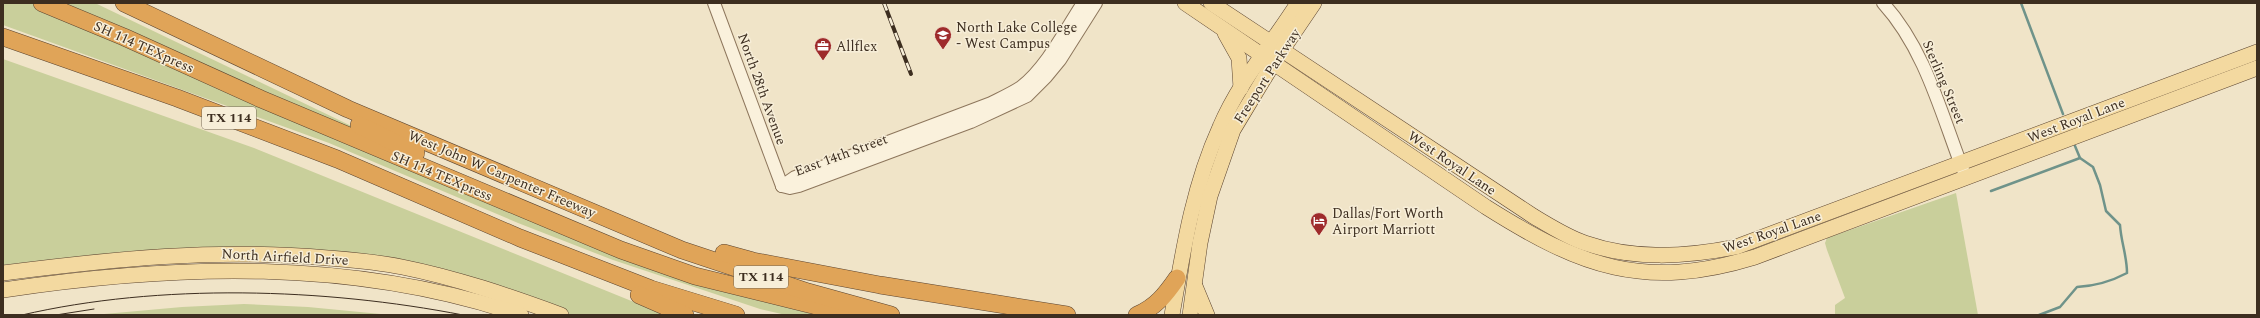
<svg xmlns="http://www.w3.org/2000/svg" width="2260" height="318" viewBox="0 0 2260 318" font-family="Spectral,serif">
<rect width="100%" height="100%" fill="#f0e4c8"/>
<g fill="#c9cf9b">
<path d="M 3,3 L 33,3 L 220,83 L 767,302 L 816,315 L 786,315 L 760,309 L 613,260 L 518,223 L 329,143 L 3,25 Z"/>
<path d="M 60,3 L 95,3 L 389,144 L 388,148 Z"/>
<path d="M 3,59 L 254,148 L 666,315 L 572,315 L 514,292 L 354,253 L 234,247 L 123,252 L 3,265 Z"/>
<path d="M 1956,193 L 1978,315 L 1835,315 L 1835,305 L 1845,298 L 1827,250 L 1825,243 L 1827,238 Z"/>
<path d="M 244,304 L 308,307 L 391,315 L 93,315 L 182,307 Z"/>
</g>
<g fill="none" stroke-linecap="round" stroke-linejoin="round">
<g stroke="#6f938a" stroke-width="2.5">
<path d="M 2021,3 L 2063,114"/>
<path d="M 1991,191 L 2080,158"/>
<path d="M 2039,315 L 2060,307 L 2077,287 C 2096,286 2110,282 2127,273 C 2127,256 2121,242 2120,225 L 2106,211 L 2100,185 L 2093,167 L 2080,158 L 2075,146"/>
</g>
<g stroke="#8d765c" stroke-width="14">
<g id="minor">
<path d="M 714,3 L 782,186"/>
<path d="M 1883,3 C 1925,49 1941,113 1963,170"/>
<path d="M 782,186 L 790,188 L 799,186 L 971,122 L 1027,96 L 1046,77 L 1060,60 L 1096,3"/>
<path d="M 782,186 L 795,177 L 991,103 C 1001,98 1012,93 1021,87 C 1046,68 1066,29 1083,3"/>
</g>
</g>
<g stroke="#5b4430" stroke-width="16">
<g id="major">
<path d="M 1185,3 L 1486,207 C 1581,267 1644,291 1755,257 L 2257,68"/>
<path d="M 1211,3 L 1533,216 C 1550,226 1567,237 1585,243 C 1634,260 1685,257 1736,247 L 2257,52"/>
<path d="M 1225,33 L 1239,58 L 1241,88"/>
<path d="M 3,273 C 113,259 217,248 328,258 C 352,260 378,262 402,267 C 457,278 509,296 561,315"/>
<path d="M 1195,286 L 1207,315"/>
<path d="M 3,290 C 176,264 353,258 521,315"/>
<path d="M 1172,315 C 1183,251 1193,186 1220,127 C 1239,82 1272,44 1298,3"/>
<path d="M 1190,315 L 1200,243 L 1210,196 L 1233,130 L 1274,62 L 1314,3"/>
</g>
</g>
<g stroke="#5b4430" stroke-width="18">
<g id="highway">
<path d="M 42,3 L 124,37 L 261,99 L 621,250 L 695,276 L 853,315"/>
<path d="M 124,3 L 348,109 L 682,250 L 808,292 L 891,315"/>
<path d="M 3,37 L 177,98 L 337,159 L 520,238 L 651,289 L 736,315"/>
<path d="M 359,125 L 416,153"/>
<path d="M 724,253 L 753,261 L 880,285 L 1067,315"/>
<path d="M 639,295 L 685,315"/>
<path d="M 1137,315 C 1156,307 1166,294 1177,278"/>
</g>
</g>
<use href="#minor" stroke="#faf1dc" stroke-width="12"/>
<use href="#major" stroke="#f3d9a0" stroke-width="15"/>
<use href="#highway" stroke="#e0a458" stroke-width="17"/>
<g stroke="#3d2e20" stroke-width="1">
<path d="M 22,315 C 160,283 324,288 463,315"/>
<path d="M 56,315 L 94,309"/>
</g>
<g stroke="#3d2e20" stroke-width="4">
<path id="rail" d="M 884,3 L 911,74"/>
</g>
<use href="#rail" stroke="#f7eed8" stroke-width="2.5" stroke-dasharray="8" stroke-linecap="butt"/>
</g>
<defs>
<g id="university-pin" transform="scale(0.9)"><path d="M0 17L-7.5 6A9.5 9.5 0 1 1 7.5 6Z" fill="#9e2a2b" stroke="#f7eed8"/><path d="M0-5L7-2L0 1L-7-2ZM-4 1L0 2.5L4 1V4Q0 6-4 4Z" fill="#fff"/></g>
<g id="office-pin" transform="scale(0.9)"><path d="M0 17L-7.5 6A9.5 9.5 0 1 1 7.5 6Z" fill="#9e2a2b" stroke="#f7eed8"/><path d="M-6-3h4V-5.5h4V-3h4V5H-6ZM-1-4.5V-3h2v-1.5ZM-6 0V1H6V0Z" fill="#fff"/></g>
<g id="hotel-pin" transform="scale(0.9)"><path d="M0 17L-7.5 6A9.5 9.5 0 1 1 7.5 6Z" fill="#9e2a2b" stroke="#f7eed8"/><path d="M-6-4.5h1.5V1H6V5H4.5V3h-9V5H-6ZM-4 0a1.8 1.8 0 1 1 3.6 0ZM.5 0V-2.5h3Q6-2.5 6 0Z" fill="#fff"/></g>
</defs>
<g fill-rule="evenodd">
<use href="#university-pin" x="943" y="35"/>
<use href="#office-pin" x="823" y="46"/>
<use href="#hotel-pin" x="1319" y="221"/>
</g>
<g text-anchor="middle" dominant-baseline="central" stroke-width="3" stroke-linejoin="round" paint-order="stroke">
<g fill="#f7eed8" stroke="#756857" stroke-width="1">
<rect x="202" y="107" width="54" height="22" rx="3"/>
<rect x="734" y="266" width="54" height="22" rx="3"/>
</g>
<g font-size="13" font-weight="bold" fill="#3d2e20">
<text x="229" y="118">TX 114</text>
<text x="761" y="277">TX 114</text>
</g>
<g font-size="14" fill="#3d2e20" stroke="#f7eed8" text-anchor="start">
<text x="956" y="27">North Lake College<tspan x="956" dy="16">- West Campus</tspan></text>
<text x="836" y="46">Allflex</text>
<text x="1332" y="213">Dallas/Fort Worth<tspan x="1332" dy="16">Airport Marriott</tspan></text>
</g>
<g font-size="14" fill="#3d2e20" stroke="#f7eed8">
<text transform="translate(144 47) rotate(24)">SH 114 TEXpress</text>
<text transform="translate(1267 76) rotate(-57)">Freeport Parkway</text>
<text transform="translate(1944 82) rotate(67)">Sterling Street</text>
<text transform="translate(762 89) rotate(70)">North 28th Avenue</text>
<text transform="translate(2076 120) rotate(-21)">West Royal Lane</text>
<text transform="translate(841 155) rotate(-20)">East 14th Street</text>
<text transform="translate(1452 163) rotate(34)">West Royal Lane</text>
<text transform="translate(502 174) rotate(23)">West John W Carpenter Freeway</text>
<text transform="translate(442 176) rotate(23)">SH 114 TEXpress</text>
<text transform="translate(1772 232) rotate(-19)">West Royal Lane</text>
<text transform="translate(285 257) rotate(3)">North Airfield Drive</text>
</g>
</g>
<rect width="2260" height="318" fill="none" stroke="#3d2e20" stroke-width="8"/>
</svg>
